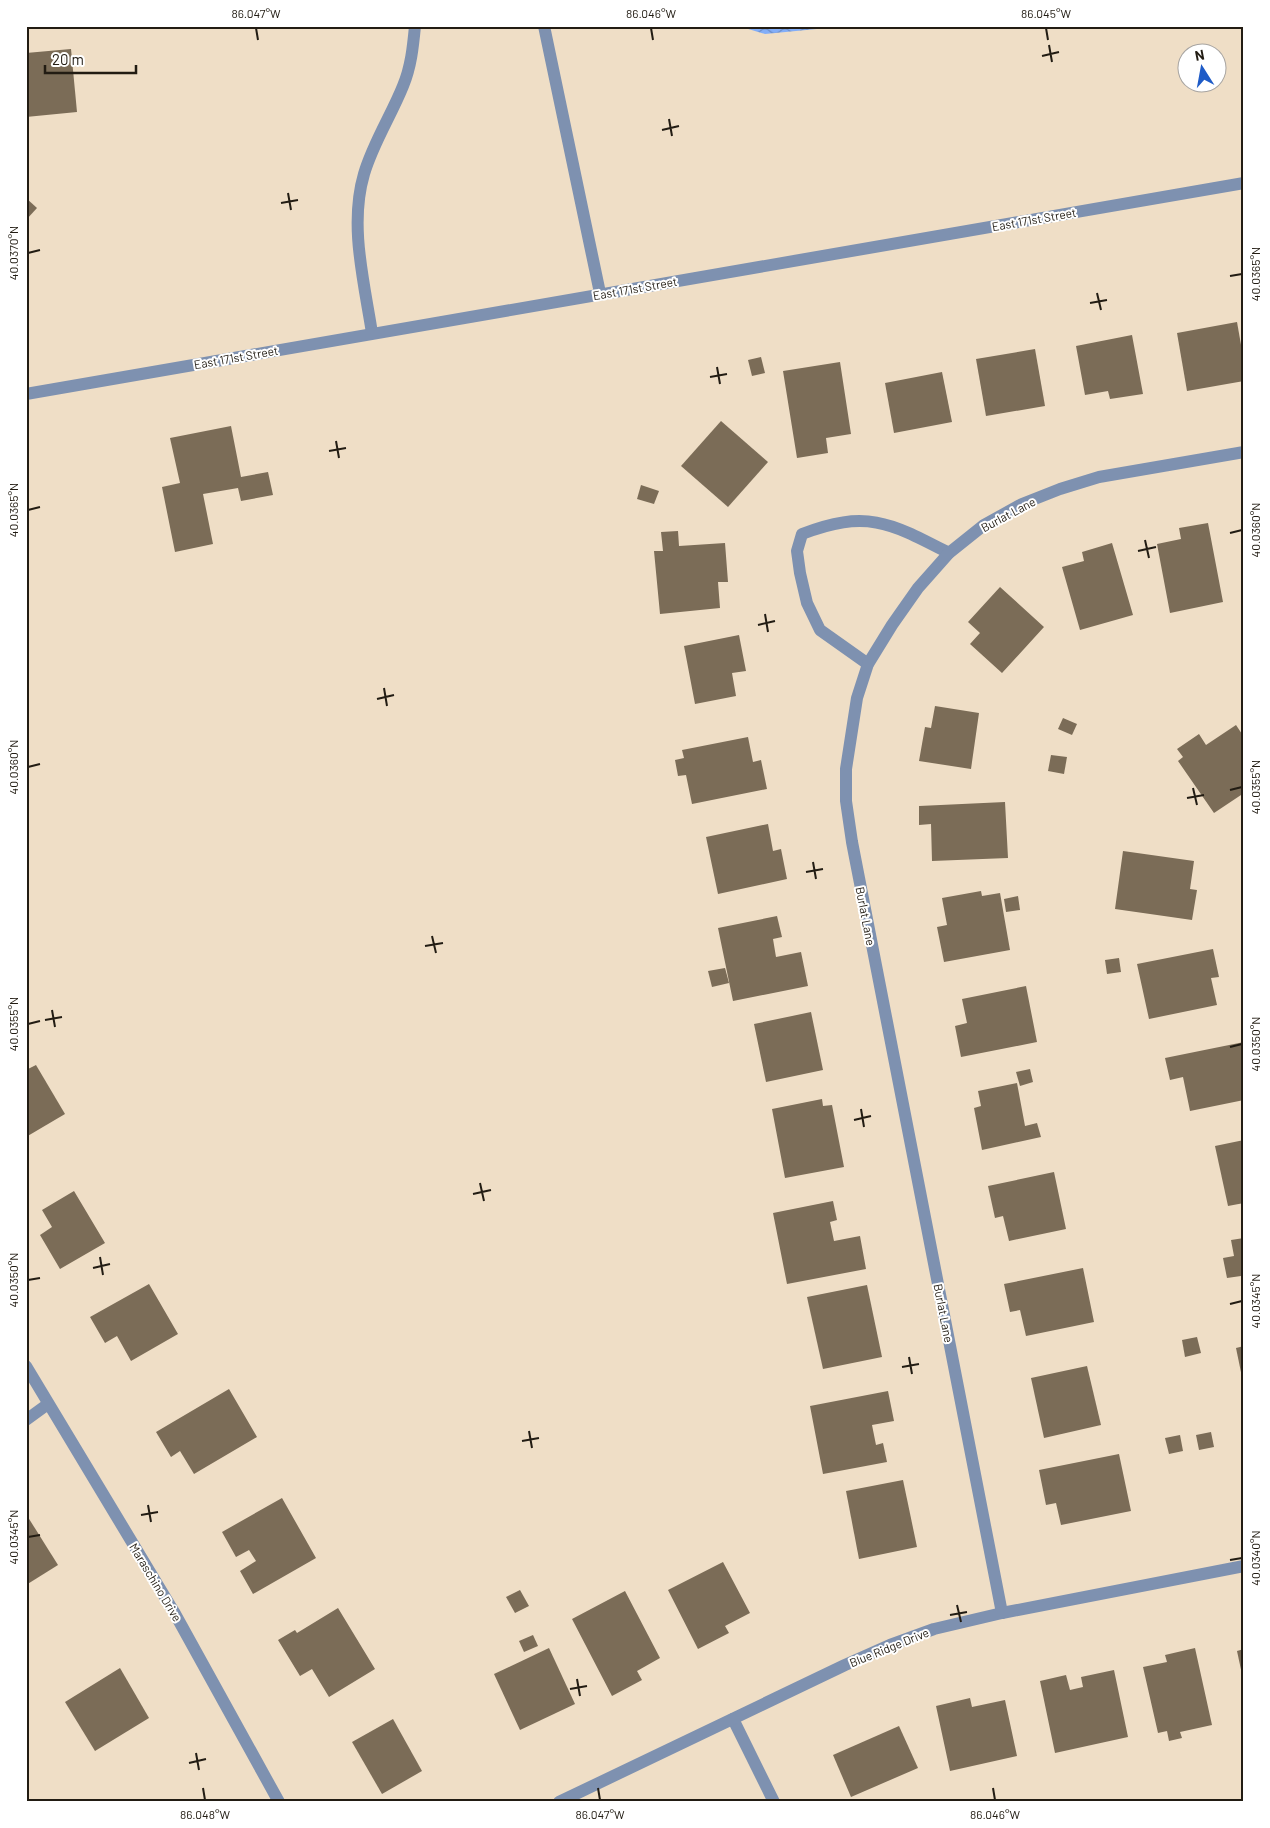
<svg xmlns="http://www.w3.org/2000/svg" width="1270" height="1828" viewBox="0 0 1270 1828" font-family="Barlow,sans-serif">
<defs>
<pattern id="water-waves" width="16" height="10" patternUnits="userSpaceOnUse" patternTransform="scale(1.25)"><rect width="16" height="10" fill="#83aef8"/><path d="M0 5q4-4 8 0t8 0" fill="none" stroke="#6b8dc8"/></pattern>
</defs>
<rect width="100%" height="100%" fill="#efdec6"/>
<path fill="url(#water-waves)" d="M 744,26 L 828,26 L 827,28 L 765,34 L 745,28 Z"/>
<g fill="#7b6c57">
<path d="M 71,49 L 77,112 L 26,117 L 26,53 Z"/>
<path d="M 26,198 L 37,208 L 26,220 Z"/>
<path d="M 1237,322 L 1244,362 L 1244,381 L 1187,391 L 1177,333 Z"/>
<path d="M 1132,335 L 1143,394 L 1110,399 L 1108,391 L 1085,395 L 1076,346 Z"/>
<path d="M 1035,349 L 1045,406 L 986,416 L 976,359 Z"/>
<path d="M 761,357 L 765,373 L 752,376 L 748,360 Z"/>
<path d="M 840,362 L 851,434 L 826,438 L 828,453 L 797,458 L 783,371 Z"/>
<path d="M 942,372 L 952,422 L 894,433 L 885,383 Z"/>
<path d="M 721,421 L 768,462 L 728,507 L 681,466 Z"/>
<path d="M 231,426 L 241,477 L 268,472 L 273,495 L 241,501 L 238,488 L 203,494 L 213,544 L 175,552 L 162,487 L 180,483 L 170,438 Z"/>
<path d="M 641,485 L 659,491 L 654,504 L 637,499 Z"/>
<path d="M 1208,523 L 1223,602 L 1170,613 L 1157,544 L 1181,539 L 1179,528 Z"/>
<path d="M 678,531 L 679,546 L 725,543 L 728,582 L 718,582 L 720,608 L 660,614 L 654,551 L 663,551 L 661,532 Z"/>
<path d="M 1112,543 L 1133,615 L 1080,630 L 1062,567 L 1084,561 L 1082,552 Z"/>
<path d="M 1000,587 L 1044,627 L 1002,673 L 970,644 L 980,633 L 968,622 Z"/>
<path d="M 739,635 L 746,671 L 732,673 L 736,696 L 695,704 L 684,646 Z"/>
<path d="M 935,706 L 979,713 L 971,769 L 919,761 L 925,727 L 931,728 Z"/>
<path d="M 1063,718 L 1077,724 L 1072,735 L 1058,729 Z"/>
<path d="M 1236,725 L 1244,737 L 1244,793 L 1214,813 L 1178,761 L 1183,757 L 1177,749 L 1199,734 L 1206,745 Z"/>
<path d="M 748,737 L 753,762 L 761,760 L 767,789 L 692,804 L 686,775 L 678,776 L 675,760 L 684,758 L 682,750 Z"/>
<path d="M 1051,755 L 1067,757 L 1064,774 L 1048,771 Z"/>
<path d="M 1005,802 L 1008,858 L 932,861 L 931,824 L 919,825 L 919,806 Z"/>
<path d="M 768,824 L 773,851 L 781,849 L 787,879 L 718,894 L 706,837 Z"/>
<path d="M 1123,851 L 1194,861 L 1190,889 L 1197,890 L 1192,920 L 1115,909 Z"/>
<path d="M 981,891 L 982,896 L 1000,893 L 1010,950 L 944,962 L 937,927 L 947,925 L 942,898 Z"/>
<path d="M 1018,896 L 1020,910 L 1006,912 L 1004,899 Z"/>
<path d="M 777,916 L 782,937 L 773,939 L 776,957 L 801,952 L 808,986 L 733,1001 L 718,928 Z"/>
<path d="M 1213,949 L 1219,977 L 1211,978 L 1217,1005 L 1149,1019 L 1137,964 Z"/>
<path d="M 1119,958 L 1121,972 L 1107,974 L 1105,960 Z"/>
<path d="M 725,968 L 729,983 L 712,987 L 708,971 Z"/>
<path d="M 1026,986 L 1037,1042 L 961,1057 L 955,1026 L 967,1023 L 962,999 Z"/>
<path d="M 811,1012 L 823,1070 L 766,1082 L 754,1024 Z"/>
<path d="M 1244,1042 L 1244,1100 L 1190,1111 L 1183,1077 L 1170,1080 L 1165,1058 Z"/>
<path d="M 36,1065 L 65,1114 L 26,1137 L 26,1070 Z"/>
<path d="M 1030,1069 L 1033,1082 L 1020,1086 L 1016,1072 Z"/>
<path d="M 1017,1083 L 1025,1126 L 1037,1123 L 1041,1137 L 982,1150 L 974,1108 L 981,1106 L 978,1091 Z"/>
<path d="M 822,1099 L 823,1106 L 832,1105 L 844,1167 L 785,1178 L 772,1109 Z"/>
<path d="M 1244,1140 L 1244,1203 L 1228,1206 L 1215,1146 Z"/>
<path d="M 1054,1172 L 1066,1229 L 1009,1241 L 1003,1216 L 995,1218 L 988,1186 Z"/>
<path d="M 74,1191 L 105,1243 L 60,1269 L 40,1235 L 52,1227 L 42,1210 Z"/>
<path d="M 833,1201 L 837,1220 L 830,1222 L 834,1241 L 860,1236 L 866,1269 L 787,1284 L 773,1213 Z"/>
<path d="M 1244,1238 L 1244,1283 L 1243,1284 L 1241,1276 L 1227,1278 L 1223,1258 L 1234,1256 L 1231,1240 Z"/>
<path d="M 1083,1268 L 1094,1322 L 1026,1336 L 1020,1310 L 1010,1312 L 1004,1284 Z"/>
<path d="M 149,1284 L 178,1334 L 131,1361 L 117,1336 L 105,1343 L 90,1317 Z"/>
<path d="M 867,1285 L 882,1357 L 823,1369 L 807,1297 Z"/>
<path d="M 1197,1337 L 1201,1353 L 1185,1357 L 1182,1340 Z"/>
<path d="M 1244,1346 L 1244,1382 L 1243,1382 L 1236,1348 Z"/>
<path d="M 1087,1366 L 1101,1425 L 1044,1438 L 1031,1378 Z"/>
<path d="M 229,1389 L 257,1437 L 194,1474 L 180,1451 L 171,1457 L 156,1432 Z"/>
<path d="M 888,1391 L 894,1421 L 872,1425 L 876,1445 L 883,1443 L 887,1462 L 823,1474 L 810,1406 Z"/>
<path d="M 1211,1432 L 1214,1447 L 1199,1450 L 1196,1435 Z"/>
<path d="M 1180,1435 L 1183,1451 L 1169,1454 L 1165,1438 Z"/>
<path d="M 1119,1454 L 1131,1511 L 1061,1525 L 1056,1503 L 1046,1505 L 1039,1470 Z"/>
<path d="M 903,1480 L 917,1547 L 859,1559 L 846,1491 Z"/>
<path d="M 282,1498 L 316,1558 L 253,1594 L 240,1571 L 256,1561 L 249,1550 L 236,1557 L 222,1532 Z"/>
<path d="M 26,1514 L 58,1565 L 26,1585 Z"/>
<path d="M 723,1562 L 750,1613 L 725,1626 L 729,1633 L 698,1649 L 668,1590 Z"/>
<path d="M 520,1590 L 529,1606 L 515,1613 L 506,1597 Z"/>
<path d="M 625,1591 L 660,1658 L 637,1671 L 642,1680 L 612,1696 L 572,1619 Z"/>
<path d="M 338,1608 L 375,1669 L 329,1697 L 312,1669 L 300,1676 L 278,1640 L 295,1630 L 297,1633 Z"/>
<path d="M 533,1635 L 538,1646 L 524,1652 L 519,1641 Z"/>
<path d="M 549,1648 L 575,1704 L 520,1730 L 494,1674 Z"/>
<path d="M 1195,1648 L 1212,1725 L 1180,1732 L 1182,1738 L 1169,1741 L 1167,1731 L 1158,1733 L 1143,1667 L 1167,1662 L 1165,1655 Z"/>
<path d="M 1244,1649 L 1244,1679 L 1243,1679 L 1237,1651 Z"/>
<path d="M 120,1668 L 149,1718 L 95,1751 L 65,1702 Z"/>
<path d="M 1114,1670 L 1128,1737 L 1055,1753 L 1040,1681 L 1066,1675 L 1070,1690 L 1083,1687 L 1081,1677 Z"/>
<path d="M 970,1698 L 972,1707 L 1005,1700 L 1017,1756 L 950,1771 L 936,1706 Z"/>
<path d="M 393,1719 L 422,1771 L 382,1794 L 352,1742 Z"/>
<path d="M 899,1726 L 918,1768 L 851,1797 L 833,1755 Z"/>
</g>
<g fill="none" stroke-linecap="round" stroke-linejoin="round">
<g stroke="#7e91b0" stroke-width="12">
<path d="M 544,26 L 600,293"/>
<path d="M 372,333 C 364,281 349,225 364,174 C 373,143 391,116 403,86 C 411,67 413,47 415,26"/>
<path d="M 868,664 L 820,630 L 807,603 L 800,573 L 797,551 L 802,534 C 867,509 891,523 949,553"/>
</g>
<g stroke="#7e91b0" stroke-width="12">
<path d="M 26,394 L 1244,183"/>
<path d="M 26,1366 L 174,1612 L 279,1802"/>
<path d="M 26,1420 L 48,1404"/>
<path d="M 1002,1613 L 852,842 L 846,801 L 846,769 L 857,698 L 868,664 L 892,625 L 918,588 L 949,553 L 984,525 L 1022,504 L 1060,489 L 1099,477 L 1244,452"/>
<path d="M 733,1719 L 774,1802"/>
<path d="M 559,1802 L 845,1665 L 890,1645 L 934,1629 L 1002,1613 L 1244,1566"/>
</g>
</g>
<path fill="none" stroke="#221c13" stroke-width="2" d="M 256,28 L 258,40M 651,28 L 653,40M 1046,28 L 1048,40M 1049,45 L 1052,62M 1042,56 L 1059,52M 669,119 L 672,136M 662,130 L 679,126M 288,193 L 291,210M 281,203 L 298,200M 28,253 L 40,250M 1230,276 L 1242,274M 1097,293 L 1101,310M 1090,303 L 1107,300M 717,367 L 720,384M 710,377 L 727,374M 336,441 L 339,458M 329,451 L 346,448M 28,510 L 40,507M 1230,533 L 1242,530M 1145,540 L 1149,558M 1138,551 L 1156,547M 765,614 L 768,632M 758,625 L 775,621M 384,688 L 387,706M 377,699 L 394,695M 28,767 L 40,764M 1193,788 L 1197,805M 1230,790 L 1242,787M 1187,798 L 1204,795M 813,862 L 816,879M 806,872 L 823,869M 432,936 L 436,953M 425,946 L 443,943M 52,1010 L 55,1027M 45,1020 L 62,1017M 28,1024 L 40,1021M 1230,1047 L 1242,1044M 861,1109 L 864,1127M 854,1120 L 871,1116M 480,1183 L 484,1201M 473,1194 L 491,1190M 100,1257 L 103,1275M 93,1268 L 110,1264M 28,1280 L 40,1278M 1230,1304 L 1242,1301M 909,1357 L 912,1374M 902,1367 L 919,1364M 529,1431 L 532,1448M 522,1441 L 539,1438M 148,1505 L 151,1522M 141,1515 L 158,1512M 28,1537 L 40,1535M 1230,1560 L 1242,1558M 957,1605 L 961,1622M 950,1615 L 967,1612M 577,1679 L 580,1696M 570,1689 L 587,1686M 196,1753 L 199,1770M 189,1763 L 206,1759M 203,1788 L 205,1800M 598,1788 L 600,1800M 993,1788 L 995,1800"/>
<g text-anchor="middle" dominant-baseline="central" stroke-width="4" stroke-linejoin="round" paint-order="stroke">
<g font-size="12" fill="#221c13" stroke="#fff">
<text transform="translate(1034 219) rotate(-10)">East 171st Street</text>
<text transform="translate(635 288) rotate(-10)">East 171st Street</text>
<text transform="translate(236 357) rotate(-10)">East 171st Street</text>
<text transform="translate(1008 514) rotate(-28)">Burlat Lane</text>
<text transform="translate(866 916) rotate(79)">Burlat Lane</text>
<text transform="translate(944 1313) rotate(79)">Burlat Lane</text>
<text transform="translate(156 1582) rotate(59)">Maraschino Drive</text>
<text transform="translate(889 1647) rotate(-22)">Blue Ridge Drive</text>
</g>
</g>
<rect width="1270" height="1828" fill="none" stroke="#ffffff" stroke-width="55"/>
<g transform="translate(1202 68) rotate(349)"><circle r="24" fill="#ffffff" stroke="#a7a4a1"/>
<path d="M0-4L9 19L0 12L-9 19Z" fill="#1e5bc7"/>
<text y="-8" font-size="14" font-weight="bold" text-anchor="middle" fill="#221c13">N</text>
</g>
<path d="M45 65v8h91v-8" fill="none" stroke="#221c13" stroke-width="2.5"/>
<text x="52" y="65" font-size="15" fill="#221c13" stroke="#ffffff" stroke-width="4" paint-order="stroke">20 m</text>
<rect x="28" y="28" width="1214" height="1772" fill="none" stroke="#221c13" stroke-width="2"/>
<g font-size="12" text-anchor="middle" fill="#221c13">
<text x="256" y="18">86.047°W</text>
<text x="651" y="18">86.046°W</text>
<text x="1046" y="18">86.045°W</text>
<text transform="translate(14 253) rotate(-90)" y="4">40.0370°N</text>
<text transform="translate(1256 274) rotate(-90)" y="4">40.0365°N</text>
<text transform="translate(14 510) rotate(-90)" y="4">40.0365°N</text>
<text transform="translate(1256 530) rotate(-90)" y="4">40.0360°N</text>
<text transform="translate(14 767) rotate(-90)" y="4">40.0360°N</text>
<text transform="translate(1256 787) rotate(-90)" y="4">40.0355°N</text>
<text transform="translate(14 1024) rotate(-90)" y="4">40.0355°N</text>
<text transform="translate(1256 1044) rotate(-90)" y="4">40.0350°N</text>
<text transform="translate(14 1280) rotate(-90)" y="4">40.0350°N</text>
<text transform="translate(1256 1301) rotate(-90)" y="4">40.0345°N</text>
<text transform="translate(14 1537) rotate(-90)" y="4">40.0345°N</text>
<text transform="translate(1256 1558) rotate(-90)" y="4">40.0340°N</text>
<text x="205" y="1819">86.048°W</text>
<text x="600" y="1819">86.047°W</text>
<text x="995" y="1819">86.046°W</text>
</g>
</svg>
